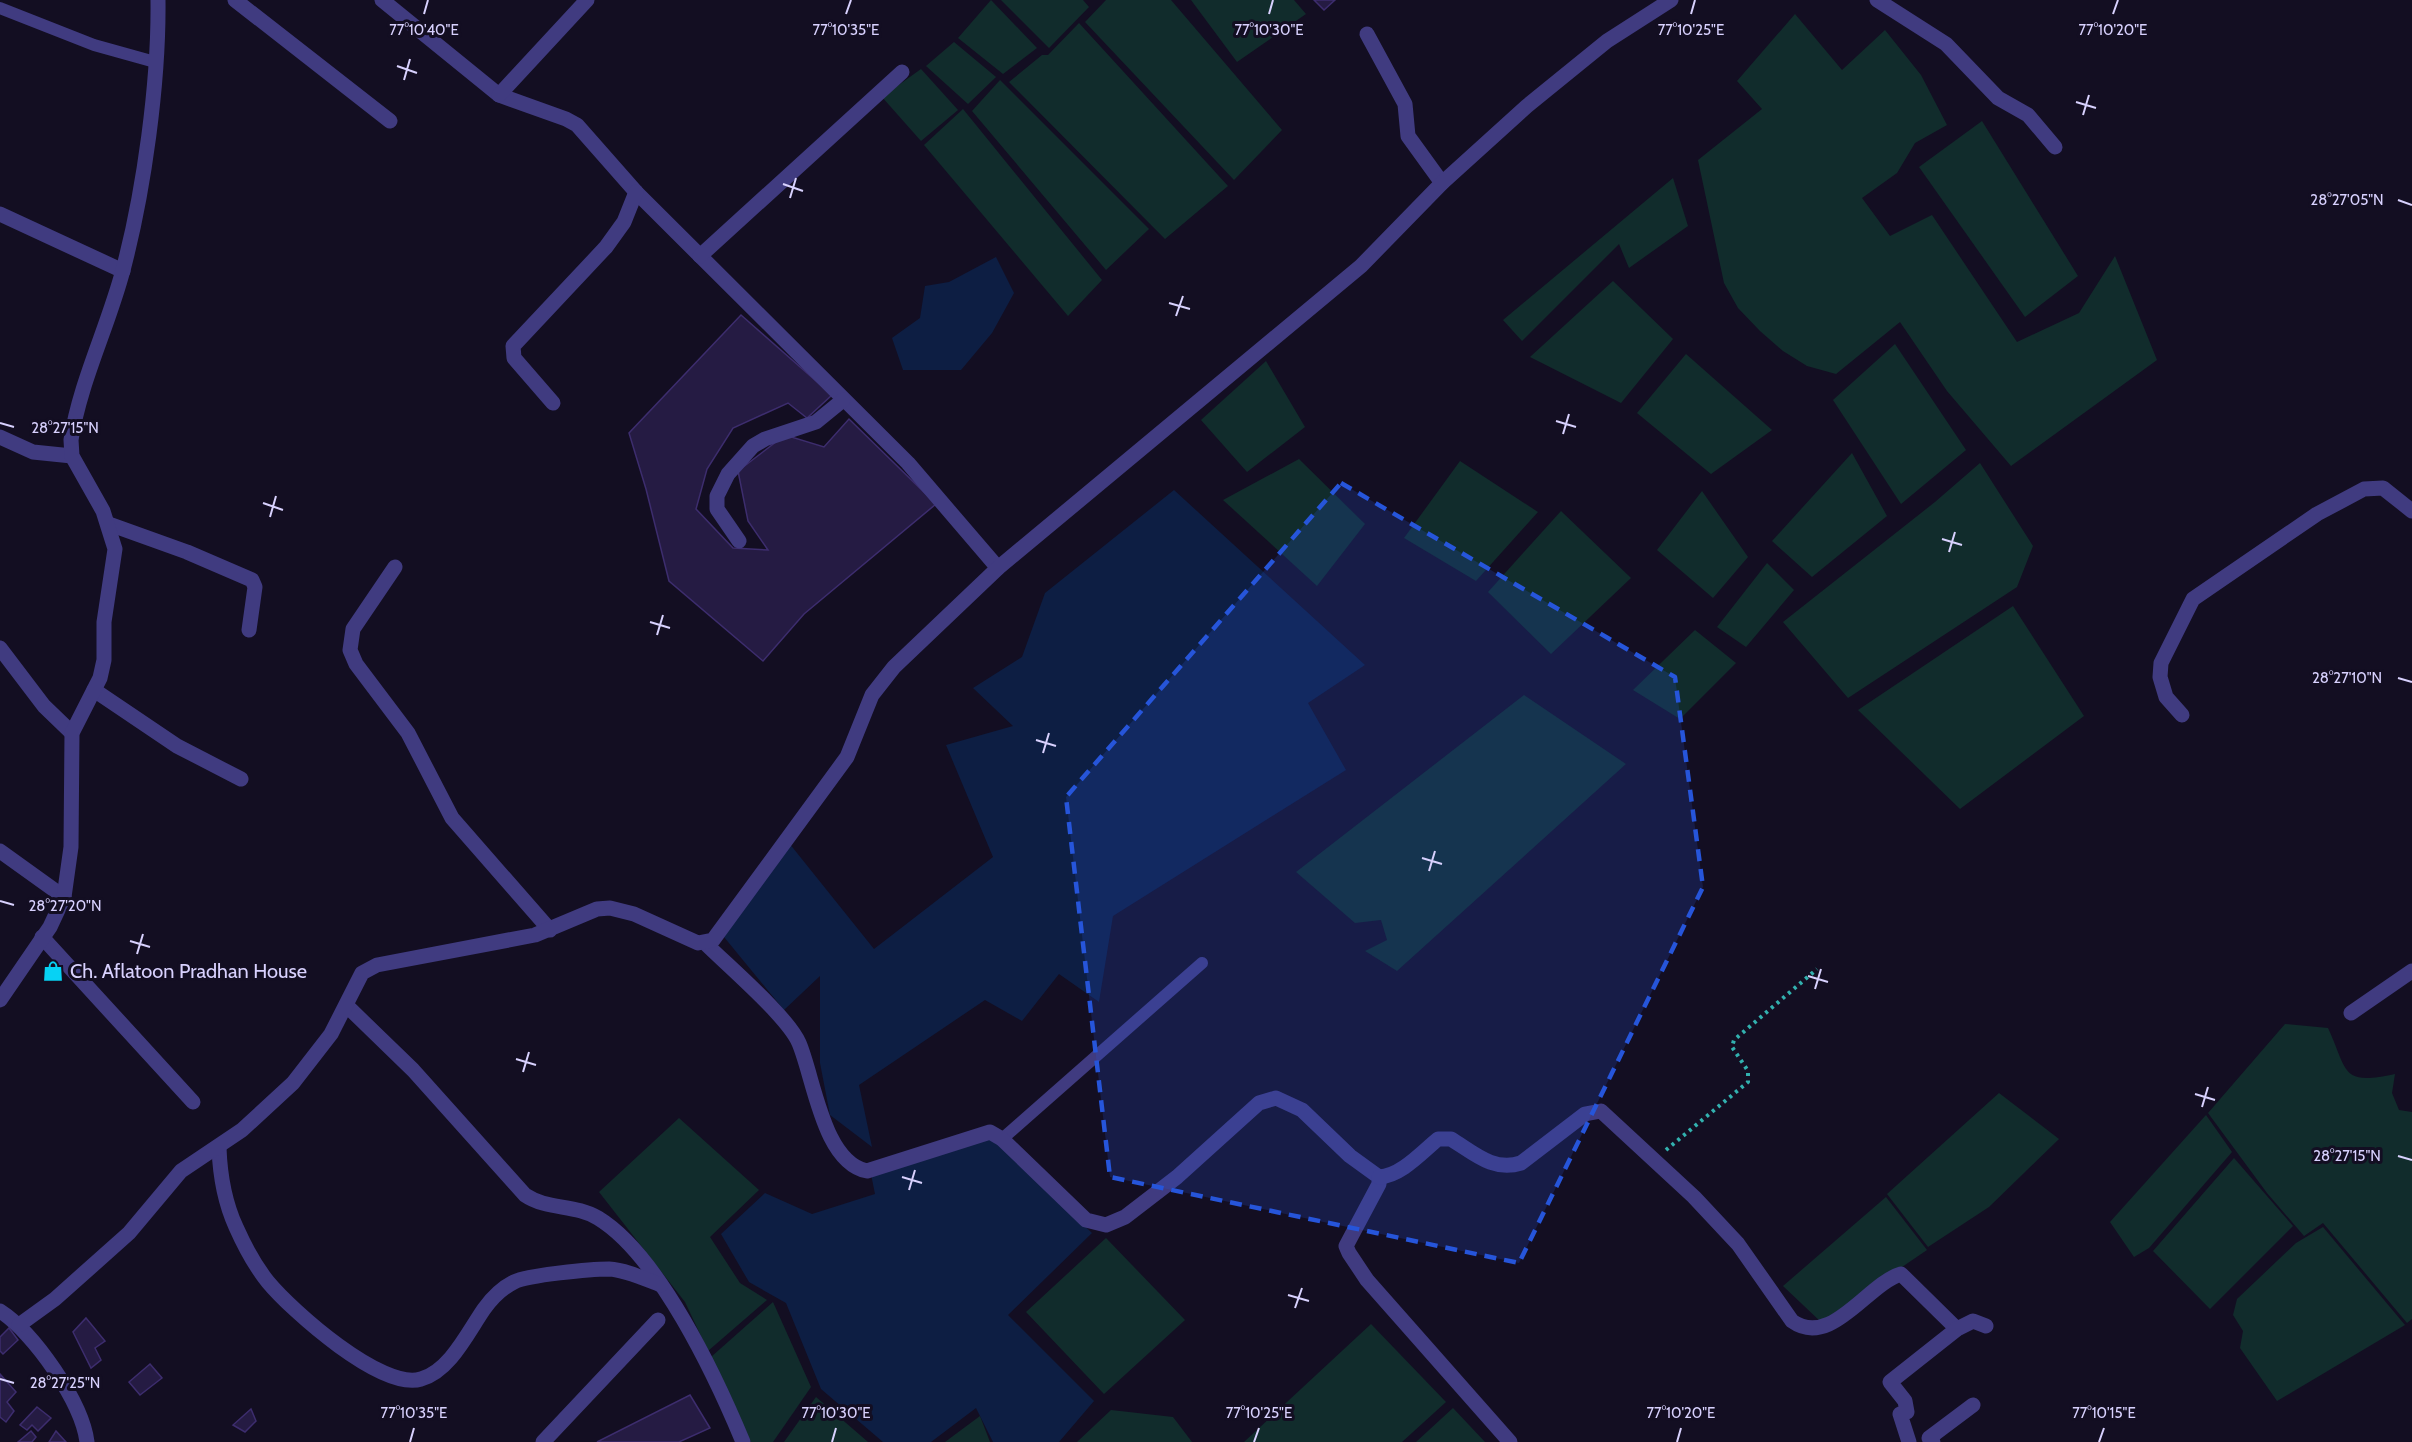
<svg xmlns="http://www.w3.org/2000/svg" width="2412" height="1442" viewBox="0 0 2412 1442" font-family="Cabin,sans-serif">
<rect width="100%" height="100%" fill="#130e22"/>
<g fill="#112c2c">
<path d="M 991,0 L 1037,48 L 1003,74 L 958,38 Z"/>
<path d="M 1001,0 L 1083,0 L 1089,7 L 1049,48 Z"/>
<path d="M 1106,0 L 1171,0 L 1282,130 L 1234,180 L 1085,22 Z"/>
<path d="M 1191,0 L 1294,0 L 1306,14 L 1237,62 Z"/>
<path d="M 1795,14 L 1842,70 L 1885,30 L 1921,75 L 1947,125 L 1915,143 L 1897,173 L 1862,198 L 1890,236 L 1932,215 L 2017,342 L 2079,313 L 2115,256 L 2157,360 L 2011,466 L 1947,391 L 1900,322 L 1836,374 L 1807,366 L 1783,351 L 1760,331 L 1738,308 L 1724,283 L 1698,160 L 1762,109 L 1737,81 Z"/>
<path d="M 1079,23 L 1228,186 L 1165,239 L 1009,82 L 1042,55 L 1048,55 Z"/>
<path d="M 954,42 L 996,77 L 968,104 L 926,66 Z"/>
<path d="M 921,69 L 958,110 L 921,141 L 882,97 Z"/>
<path d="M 1000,80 L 1149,229 L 1106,270 L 972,111 Z"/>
<path d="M 963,109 L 1102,280 L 1068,316 L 924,145 Z"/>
<path d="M 1982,121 L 2078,276 L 2025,317 L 1919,167 Z"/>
<path d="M 1673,178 L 1688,226 L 1629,268 L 1619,244 L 1522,341 L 1503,320 Z"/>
<path d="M 1613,281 L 1673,339 L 1621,403 L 1530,357 Z"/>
<path d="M 1895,344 L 1966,450 L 1901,504 L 1833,400 Z"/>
<path d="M 1686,354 L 1772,430 L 1711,474 L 1637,413 Z"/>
<path d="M 1266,361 L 1305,427 L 1247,472 L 1201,420 Z"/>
<path d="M 1852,453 L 1887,516 L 1812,577 L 1772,541 Z"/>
<path d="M 1299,459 L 1365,524 L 1317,586 L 1223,500 Z"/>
<path d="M 1460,461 L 1538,512 L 1476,581 L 1404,538 Z"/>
<path d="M 1980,463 L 2033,546 L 2017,587 L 1848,698 L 1783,622 L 1935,502 Z"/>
<path d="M 1702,491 L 1748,557 L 1713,598 L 1657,550 Z"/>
<path d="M 1561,511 L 1631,578 L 1551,654 L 1488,592 Z"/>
<path d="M 1767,563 L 1794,590 L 1746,647 L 1717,627 Z"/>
<path d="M 2013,606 L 2084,716 L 1960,809 L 1858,710 Z"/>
<path d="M 1695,630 L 1736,663 L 1680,719 L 1633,690 Z"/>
<path d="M 1524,695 L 1626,764 L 1397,971 L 1365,951 L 1387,940 L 1381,920 L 1355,923 L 1296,872 Z"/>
<path d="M 2285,1024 L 2328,1028 C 2348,1071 2340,1086 2395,1074 L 2392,1093 L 2399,1110 L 2412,1112 L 2412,1319 L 2407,1323 L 2323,1223 L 2304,1236 L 2267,1193 L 2208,1113 Z"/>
<path d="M 1999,1093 L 2059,1139 L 1989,1207 L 1928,1247 L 1887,1194 Z"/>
<path d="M 2206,1115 L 2232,1152 L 2149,1248 L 2134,1257 L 2110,1222 Z"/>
<path d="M 679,1118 L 759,1190 L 710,1237 L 740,1283 L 767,1300 L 708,1351 L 685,1302 L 599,1192 Z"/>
<path d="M 2234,1158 L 2293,1226 L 2210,1309 L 2153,1251 Z"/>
<path d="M 1886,1197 L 1927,1250 L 1821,1322 L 1783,1286 Z"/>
<path d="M 2323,1227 L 2405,1325 L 2277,1401 L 2240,1348 L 2243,1331 L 2233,1315 L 2237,1299 L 2296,1243 Z"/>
<path d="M 1106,1238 L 1185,1320 L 1104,1394 L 1026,1312 Z"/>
<path d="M 773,1302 L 811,1387 L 773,1442 L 751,1442 L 711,1357 Z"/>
<path d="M 1371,1324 L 1446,1402 L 1402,1442 L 1244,1442 Z"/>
<path d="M 816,1397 L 868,1442 L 784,1442 Z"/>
<path d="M 1453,1408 L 1485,1442 L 1416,1442 Z"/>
<path d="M 1111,1410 L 1173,1417 L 1192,1442 L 1077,1442 Z"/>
<path d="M 980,1416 L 990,1442 L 945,1442 Z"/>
</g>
<g fill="#0d1e43">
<path d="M 996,257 L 1014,293 L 992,333 L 961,370 L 903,370 L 892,338 L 920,318 L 925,286 L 949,282 Z"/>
<path d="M 1174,490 L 1365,665 L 1308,703 L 1346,770 L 1113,916 L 1099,1002 L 1059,974 L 1022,1021 L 985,1000 L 859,1085 L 872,1147 L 830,1115 L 820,1063 L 820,976 L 784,1010 L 724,937 L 789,843 L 874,949 L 993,857 L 946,745 L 1013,726 L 973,688 L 1022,657 L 1045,593 Z"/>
<path d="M 989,1134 L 1092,1233 L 1008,1315 L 1094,1401 L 1059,1442 L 993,1442 L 976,1408 L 931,1442 L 883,1442 L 821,1389 L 786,1303 L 749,1282 L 721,1234 L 765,1193 L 812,1214 L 875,1194 L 871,1174 Z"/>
</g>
<g fill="#251b43" stroke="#3d2d6e" stroke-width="1.5">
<path d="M 1314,0 L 1335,0 L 1324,10 Z"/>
<path d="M 741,315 L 832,395 L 807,418 L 788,403 L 733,428 L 707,469 L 696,509 L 733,548 L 768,550 L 748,521 L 738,471 L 785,435 L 824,447 L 849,419 L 936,504 L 804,614 L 763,661 L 669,581 L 646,489 L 629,433 Z"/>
<path d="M 86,1318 L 105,1341 L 95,1348 L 101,1360 L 91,1368 L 73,1332 Z"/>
<path d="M 9,1328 L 18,1340 L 3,1354 L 0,1351 L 0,1337 Z"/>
<path d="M 150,1364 L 162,1378 L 140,1395 L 129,1382 Z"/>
<path d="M 0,1374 L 16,1392 L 7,1402 L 14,1411 L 6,1422 L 0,1417 Z"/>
<path d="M 690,1395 L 710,1428 L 679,1442 L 597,1442 Z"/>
<path d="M 37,1407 L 51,1418 L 38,1431 L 32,1425 L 27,1430 L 20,1425 Z"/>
<path d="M 251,1409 L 256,1421 L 245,1432 L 233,1425 Z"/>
<path d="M 31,1431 L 36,1437 L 32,1442 L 18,1442 Z"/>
<path d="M 56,1431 L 66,1442 L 49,1442 Z"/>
</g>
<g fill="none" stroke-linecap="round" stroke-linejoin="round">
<path stroke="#32b1af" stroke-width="4" stroke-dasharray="3 4.5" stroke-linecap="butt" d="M 1666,1150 L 1748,1082 L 1748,1071 L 1732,1047 L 1734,1040 L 1817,969"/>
<g stroke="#403b80" stroke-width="12">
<path d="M 0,8 L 94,45 L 155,62"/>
<path d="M 1002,1139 L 1202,963"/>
</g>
<g stroke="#403b80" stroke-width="15">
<path d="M 235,0 L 390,121"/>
<path d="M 382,0 L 499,95 L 566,119 L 577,125 L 636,192 L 908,463 L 998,568"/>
<path d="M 1877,0 L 1946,44 L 1998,98 L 2028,115 L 2055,147"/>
<path d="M 1367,34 L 1405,104 L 1408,136 L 1442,183"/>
<path d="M 499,95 L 587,0"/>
<path d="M 0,214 L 123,271"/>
<path d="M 700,256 L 902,72"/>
<path d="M 553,403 L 514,358 L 513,346 L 606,247 L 624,222 L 636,192"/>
<path d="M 0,437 L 33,452 L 72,456"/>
<path d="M 109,524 L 187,552 L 252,580 L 255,587 L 249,630"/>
<path d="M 739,541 L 717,509 L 717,496 L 728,474 L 753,446 L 765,439 L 816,422 L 843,400"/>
<path d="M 395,567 L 353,629 L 350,650 L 356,664 L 408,733 L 452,818 L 550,930"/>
<path d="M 0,648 L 44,706 L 72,733"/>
<path d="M 94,690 L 177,746 L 241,779"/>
<path d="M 2182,715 L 2166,697 L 2160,677 L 2161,663 L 2193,599 L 2317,514 L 2364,489 L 2383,488 L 2412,511"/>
<path d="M 0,851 L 64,897"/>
<path d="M 42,937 L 193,1102"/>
<path d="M 705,943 C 728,966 788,1017 799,1043 C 814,1078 823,1162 867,1171 L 990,1132 L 1002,1139 L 1086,1220 L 1106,1225 L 1125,1217 L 1177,1177 L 1259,1103 L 1276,1098 L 1302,1110 L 1350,1156 L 1379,1177 L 1379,1184 L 1346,1246 L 1349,1253 L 1367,1280 L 1510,1442"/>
<path d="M 0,1000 L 50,927 L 64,897 L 71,847 L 72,733 L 100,678 L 104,660 L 104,622 L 115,549 L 103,511 L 72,456 L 71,440 C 80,382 108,327 123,270 C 144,191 159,82 158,0"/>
<path d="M 347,1006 L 413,1070 L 525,1195 C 547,1210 575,1204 598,1218 C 659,1255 716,1377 743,1442"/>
<path d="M 2351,1013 L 2412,971"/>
<path d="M 219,1148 C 220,1175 224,1201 236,1227 C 244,1245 256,1267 268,1282 C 292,1311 382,1391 421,1379 C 450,1371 468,1332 484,1309 C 492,1298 502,1288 514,1282 C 528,1275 591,1269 609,1269 C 626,1270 645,1279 661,1285"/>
<path d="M 1379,1177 C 1401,1176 1422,1152 1438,1139 L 1451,1139 C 1474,1153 1493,1172 1521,1163 L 1585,1114 L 1601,1111 L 1694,1197 L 1738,1244 L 1792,1321 C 1831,1349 1867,1284 1901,1274 L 1957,1329"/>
<path d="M 0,1311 C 34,1333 82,1402 87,1442"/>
<path d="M 19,1325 L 55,1299 L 129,1233 L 181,1171 L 242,1130 L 293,1083 L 331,1034 L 362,973 L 377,965 L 535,935 L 597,909 L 610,908 L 634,914 L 698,943 L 713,940 L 847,757 L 872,695 L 894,667 L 998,568 L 1361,266 L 1442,183 L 1527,106 L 1607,41 L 1671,0"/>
<path d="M 543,1442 L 658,1320"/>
<path d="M 1909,1442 L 1900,1414 L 1907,1412 L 1905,1401 L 1890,1382 L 1957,1329 L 1973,1321 L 1986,1326"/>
<path d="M 1933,1442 L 1929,1438 L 1973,1405"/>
</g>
</g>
<path fill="#2655da" fill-opacity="0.2" stroke="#2655da" stroke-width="4.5" stroke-dasharray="12 8" stroke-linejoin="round" d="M 1341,483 L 1675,677 L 1703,887 L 1519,1263 L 1110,1177 L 1066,797 Z"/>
<path fill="none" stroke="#d8d1fe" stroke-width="2" d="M 424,14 L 428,0M 846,14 L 851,0M 1269,14 L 1273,0M 1691,14 L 1695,0M 2113,14 L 2118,0M 397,66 L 417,73M 404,80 L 410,59M 2076,102 L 2096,108M 2083,115 L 2089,95M 783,184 L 803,191M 790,198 L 796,178M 2398,200 L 2412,205M 1169,303 L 1190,309M 1176,316 L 1183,296M 1556,421 L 1576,427M 0,423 L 14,427M 1563,434 L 1569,414M 263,503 L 283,510M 270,517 L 276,496M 1942,539 L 1962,545M 1949,552 L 1955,532M 650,622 L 670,628M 657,635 L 663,615M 2398,678 L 2412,682M 1036,740 L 1056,746M 1043,753 L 1049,733M 1422,858 L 1442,864M 1429,871 L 1435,851M 0,901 L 14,905M 130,941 L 150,947M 137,954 L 143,934M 1808,976 L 1828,982M 1815,989 L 1821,969M 516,1059 L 536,1065M 523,1072 L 529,1052M 2195,1094 L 2215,1100M 2202,1107 L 2208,1087M 2398,1156 L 2412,1160M 902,1177 L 922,1183M 909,1190 L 915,1170M 1288,1295 L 1309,1301M 1295,1308 L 1302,1288M 0,1379 L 14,1383M 410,1442 L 414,1428M 832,1442 L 836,1428M 1254,1442 L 1259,1428M 1677,1442 L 1681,1428M 2099,1442 L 2104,1428"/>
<defs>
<g id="shop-bare" transform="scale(1.62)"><path d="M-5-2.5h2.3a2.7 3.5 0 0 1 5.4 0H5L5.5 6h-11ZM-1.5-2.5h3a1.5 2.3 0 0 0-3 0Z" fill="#07d2f4" stroke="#130e22" stroke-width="2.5" paint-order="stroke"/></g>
</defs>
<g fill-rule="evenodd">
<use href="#shop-bare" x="53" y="971"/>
</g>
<g text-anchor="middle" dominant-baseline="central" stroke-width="6" stroke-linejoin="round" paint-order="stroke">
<g font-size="20" fill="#d8d1fe" stroke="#130e22" text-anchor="start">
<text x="70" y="971">Ch. Aflatoon Pradhan House</text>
</g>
</g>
<g font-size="15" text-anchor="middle" fill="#d8d1fe" stroke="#130e22" stroke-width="6" stroke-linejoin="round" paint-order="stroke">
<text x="424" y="35">77°10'40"E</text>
<text x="846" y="35">77°10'35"E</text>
<text x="1269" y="35">77°10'30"E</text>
<text x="1691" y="35">77°10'25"E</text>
<text x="2113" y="35">77°10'20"E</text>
<text x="2347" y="205">28°27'05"N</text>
<text x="65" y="433">28°27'15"N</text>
<text x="2347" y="683">28°27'10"N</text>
<text x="65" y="911">28°27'20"N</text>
<text x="2347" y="1161">28°27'15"N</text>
<text x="65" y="1388">28°27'25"N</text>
<text x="414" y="1418">77°10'35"E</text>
<text x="836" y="1418">77°10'30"E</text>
<text x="1259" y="1418">77°10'25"E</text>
<text x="1681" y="1418">77°10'20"E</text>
<text x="2104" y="1418">77°10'15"E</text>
</g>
</svg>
